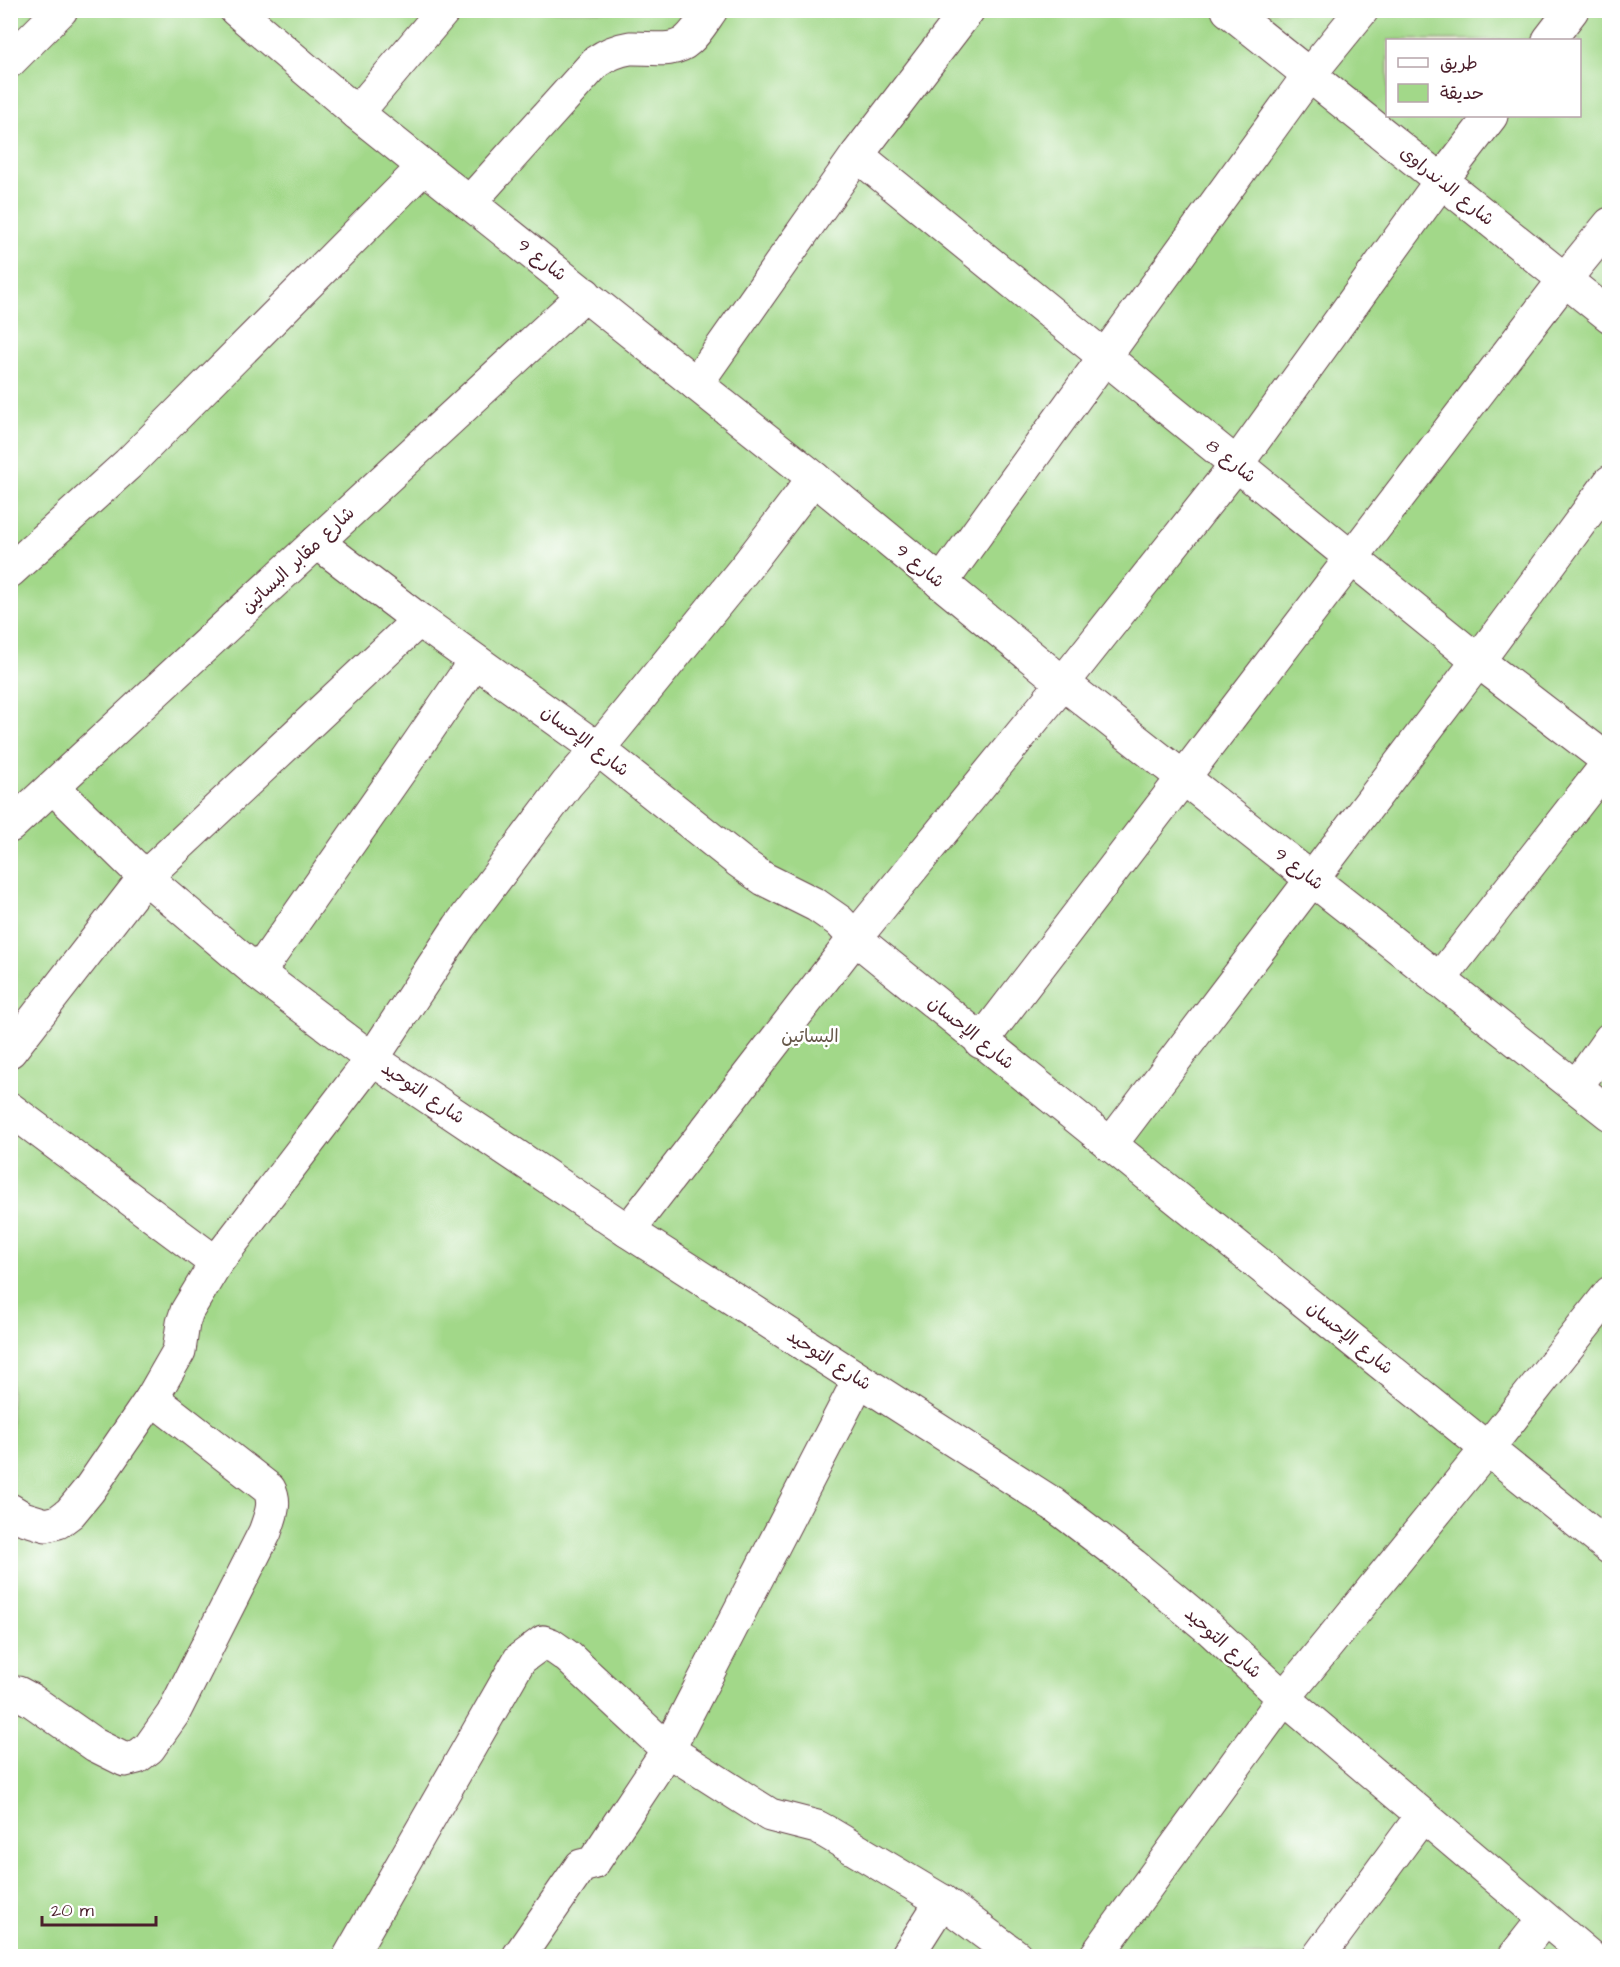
<svg xmlns="http://www.w3.org/2000/svg" width="1620" height="1967" viewBox="0 0 1620 1967" font-family="'Architects Daughter','Playpen Sans Arabic',sans-serif">
<rect width="100%" height="100%" fill="#fff"/>
<filter id="ink" filterUnits="userSpaceOnUse"><feTurbulence type="fractalNoise" baseFrequency=".0167" numOctaves="2"/><feDisplacementMap in="SourceGraphic" scale="12" xChannelSelector="R" yChannelSelector="G"/><feConvolveMatrix kernelMatrix="1 2 1 2 8 2 1 2 1" color-interpolation-filters="sRGB"/></filter>
<filter id="wash" filterUnits="userSpaceOnUse"><feTurbulence type="fractalNoise" baseFrequency=".008" numOctaves="4" result="noise"/><feDisplacementMap in="SourceGraphic" scale="24" xChannelSelector="R" yChannelSelector="G"/><feGaussianBlur stdDeviation="1.35" result="paint"/><feColorMatrix in="noise" values="0 0 0 0 0 0 0 0 0 0 0 0 0 0 0 0 0 1.4 0 .05"/><feComposite in="paint" operator="in"/></filter>
<g filter="url(#wash)">
<rect width="100%" height="100%" fill="#f6f2e3"/>
<path fill="#a2d889" stroke="#767c5a" stroke-width="1.5" fill-rule="evenodd" d="M 11,11 L 1609,11 L 1609,1956 L 11,1956 ZM 1388,40 L 1580,40 L 1580,116 L 1388,116 Z"/>
</g>
<g filter="url(#ink)">
<g fill="none" stroke-linecap="round" stroke-linejoin="round">
<g stroke="#643f47" stroke-width="35">
<g id="minor">
<path d="M 236,10 L 357,113 L 814,478 L 1063,683 L 1610,1114"/>
<path d="M 1228,10 L 1610,316"/>
<path d="M 1549,40 L 1572,10"/>
<path d="M 10,61 L 61,10"/>
<path d="M 357,113 L 444,10"/>
<path d="M 857,155 L 1478,661 L 1610,762"/>
<path d="M 469,203 L 596,62 C 606,55 617,50 630,48 C 649,47 673,54 688,40 C 697,32 704,20 711,10"/>
<path d="M 696,384 L 857,155 L 968,10"/>
<path d="M 317,542 L 419,620 L 598,749 L 740,862 L 764,879 L 816,905 L 839,921 L 855,938 L 1610,1548"/>
<path d="M 10,571 L 128,464 L 424,167"/>
<path d="M 941,583 L 1309,75 L 1362,10"/>
<path d="M 53,787 L 145,877 L 258,973 L 372,1059 L 628,1231 L 1053,1504 L 1133,1565 L 1210,1629 L 1284,1698 L 1589,1956"/>
<path d="M 10,826 L 585,294"/>
<path d="M 258,973 L 406,762 L 475,661"/>
<path d="M 1439,980 L 1610,761"/>
<path d="M 981,1042 L 1565,279 L 1610,224"/>
<path d="M 10,1051 L 145,877 L 419,620"/>
<path d="M 1576,1087 L 1610,1039"/>
<path d="M 10,1109 L 216,1263"/>
<path d="M 1110,1145 L 1478,661 L 1610,482"/>
<path d="M 628,1231 L 855,938 L 1063,683 L 1236,465 L 1441,181 L 1491,116"/>
<path d="M 10,1510 L 23,1518 L 46,1525 L 58,1522 L 70,1513 L 89,1490 L 152,1398 L 179,1351 L 183,1323 L 187,1311 L 216,1263 L 372,1059 L 459,927 L 567,784 L 598,749 L 746,567 L 814,478"/>
<path d="M 10,1693 L 18,1693 L 31,1700 L 95,1745 L 125,1760 L 137,1757 L 149,1748 L 173,1714 L 265,1532 C 270,1517 277,1503 269,1489 L 152,1398"/>
<path d="M 350,1956 L 520,1659 L 543,1642 L 551,1645 L 568,1657 L 668,1750 L 770,1815 L 817,1827 L 828,1833 L 942,1901 L 1016,1956"/>
<path d="M 519,1956 L 581,1866 L 593,1863 L 668,1750 L 859,1380"/>
<path d="M 907,1956 L 942,1901"/>
<path d="M 1096,1956 L 1284,1698 L 1487,1449 L 1610,1293"/>
<path d="M 1319,1956 L 1422,1816"/>
<path d="M 1515,1956 L 1544,1919"/>
</g>
</g>
<use href="#minor" stroke="#fff" stroke-width="33"/>
</g>
</g>
<g text-anchor="middle" dominant-baseline="central" stroke-width="5" stroke-linejoin="round" paint-order="stroke">
<g font-size="18" fill="#4a1f2b" stroke="#fff">
<text transform="translate(1447 186) rotate(39)">شارع الدندراوى</text>
<text transform="translate(542 260) rotate(38)">شارع 9</text>
<text transform="translate(1231 461) rotate(39)">شارع 8</text>
<text transform="translate(298 560) rotate(-43)">شارع مقابر البساتين</text>
<text transform="translate(920 566) rotate(40)">شارع 9</text>
<text transform="translate(585 741) rotate(37)">شارع الإحسان</text>
<text transform="translate(1299 869) rotate(38)">شارع 9</text>
<text transform="translate(971 1033) rotate(39)">شارع الإحسان</text>
<text transform="translate(423 1093) rotate(34)">شارع التوحيد</text>
<text transform="translate(1350 1338) rotate(39)">شارع الإحسان</text>
<text transform="translate(829 1360) rotate(33)">شارع التوحيد</text>
<text transform="translate(1223 1643) rotate(42)">شارع التوحيد</text>
</g>
<g font-size="18" fill="#645647" stroke="#fff">
<text x="810" y="1036">البساتين</text>
</g>
</g>
<rect width="1620" height="1967" fill="none" stroke="#fff" stroke-width="36"/>
<rect x="1386" y="39" width="195" height="78" fill="#ffffff" stroke="#b7a5aa" stroke-width="1.5"/>
<rect x="1398" y="58" width="30" height="9" fill="#ffffff" stroke="#b7a5aa" stroke-width="1.5"/>
<text x="1440" y="69" font-size="18" fill="#4a1f2b">طريق</text>
<rect x="1398" y="84" width="30" height="18" fill="#a2d889" stroke="#b7a5aa" stroke-width="1.5"/>
<text x="1440" y="99" font-size="18" fill="#4a1f2b">حديقة</text>
<path d="M42 1916v9h114v-9" fill="none" stroke="#4a1f2b" stroke-width="3"/>
<text x="51" y="1916" font-size="18" fill="#4a1f2b" stroke="#ffffff" stroke-width="4.5" paint-order="stroke">20 m</text>
</svg>
